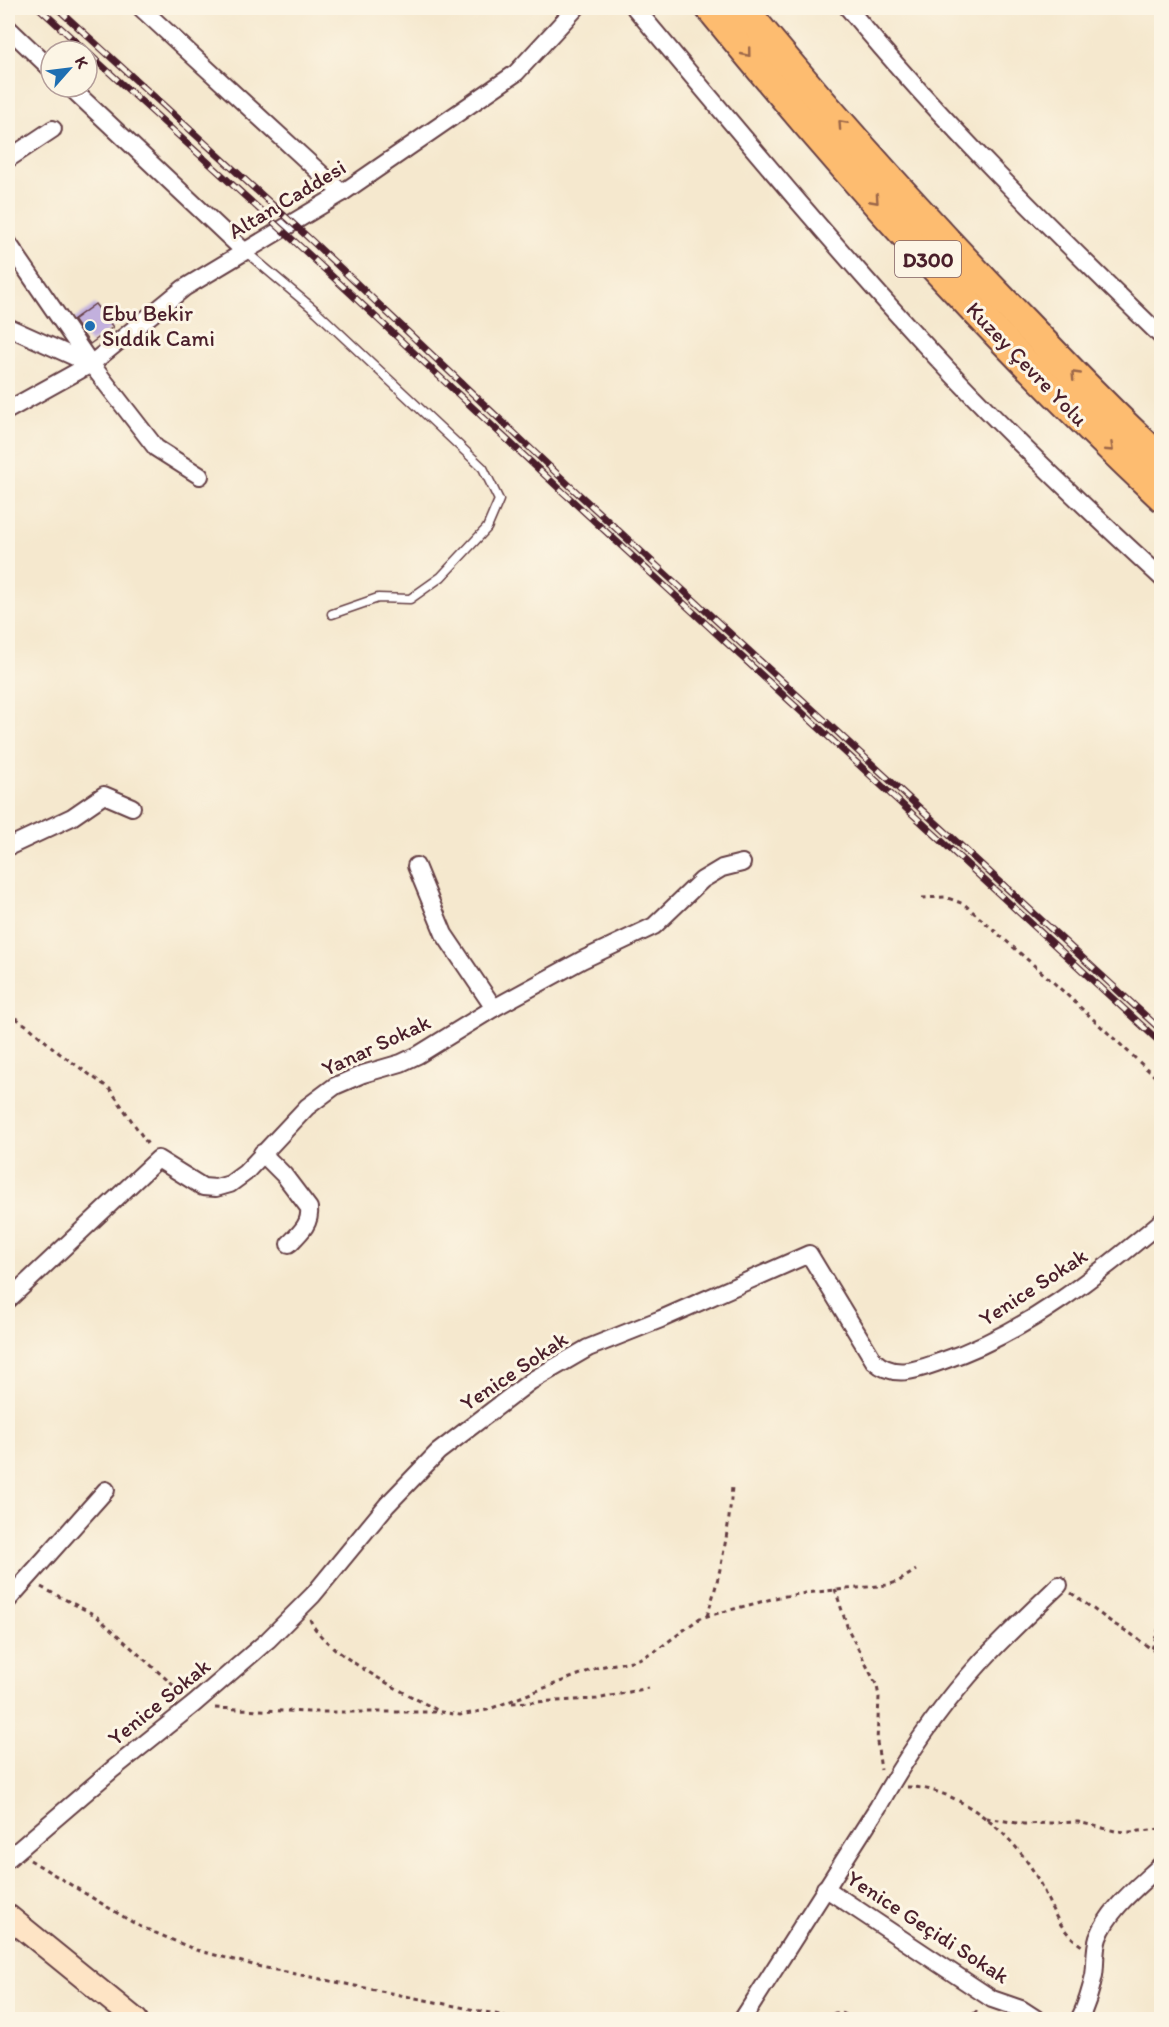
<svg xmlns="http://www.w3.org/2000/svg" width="1169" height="2027" viewBox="0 0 1169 2027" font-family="Itim,sans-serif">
<rect width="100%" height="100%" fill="#fcf5e5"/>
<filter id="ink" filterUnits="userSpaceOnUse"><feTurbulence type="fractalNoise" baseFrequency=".0167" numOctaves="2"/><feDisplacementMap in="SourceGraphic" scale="12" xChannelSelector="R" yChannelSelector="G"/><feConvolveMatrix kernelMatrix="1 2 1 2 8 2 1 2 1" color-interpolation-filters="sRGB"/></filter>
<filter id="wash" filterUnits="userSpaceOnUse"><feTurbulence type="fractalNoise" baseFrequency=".008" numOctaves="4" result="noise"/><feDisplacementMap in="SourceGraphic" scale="24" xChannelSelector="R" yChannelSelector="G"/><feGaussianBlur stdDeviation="1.35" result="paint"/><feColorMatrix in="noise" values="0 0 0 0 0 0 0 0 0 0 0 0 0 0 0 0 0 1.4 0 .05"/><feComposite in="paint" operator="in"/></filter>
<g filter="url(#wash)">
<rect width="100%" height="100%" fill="#f5e8ce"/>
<g id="blocks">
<path fill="#c2b0dd" d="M 95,304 L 113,327 L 90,344 L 73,320 Z"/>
</g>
</g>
<g filter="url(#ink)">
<use href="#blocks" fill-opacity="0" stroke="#643d43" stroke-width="1.5"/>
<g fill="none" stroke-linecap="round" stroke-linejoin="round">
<g stroke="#643d43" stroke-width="11">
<path id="lane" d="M 245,251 L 317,312 L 483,468 L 499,500 L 487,528 L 441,577 L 410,599 L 378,598 L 332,614"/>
</g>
<g stroke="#643d43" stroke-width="20">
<g id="street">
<path d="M 141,8 L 342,193"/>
<path d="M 635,8 C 730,121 825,236 925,345 C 1000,427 1080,503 1162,578"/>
<path d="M 848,8 C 944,125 1053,231 1162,337"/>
<path d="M 8,28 L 51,69"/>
<path d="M 70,87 L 244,251"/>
<path d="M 8,159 L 53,129"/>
<path d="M 8,243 L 91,364 L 156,448 L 200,476"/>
<path d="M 8,327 L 90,364"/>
<path d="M 8,410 L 91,364 L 184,288 L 342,193 L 516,73 L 576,8"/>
<path d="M 8,847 L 72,817 L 104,795 L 132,807"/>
<path d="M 416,866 L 444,934 L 494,1008"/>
<path d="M 262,1153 L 284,1175 L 309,1208 C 311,1224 300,1233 289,1244"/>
<path d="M 8,1300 L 158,1159 L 203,1187 L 216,1188 L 230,1184 L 245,1173 L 307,1107 L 335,1086 L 363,1074 L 401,1063 L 418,1055 L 494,1008 L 582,960 L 654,926 L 702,880 L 722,868 L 742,863"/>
<path d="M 8,1600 L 106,1490"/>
<path d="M 8,1859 L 113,1769 L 194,1704 L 268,1640 L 313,1595 L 387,1505 L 438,1452 L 531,1381 L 588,1348 L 661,1319 L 809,1254 L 874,1361 C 895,1380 919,1369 942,1361 C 1026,1333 1095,1277 1162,1221"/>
<path d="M 825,1888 L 992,1999 L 1021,2009 L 1038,2020"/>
<path d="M 742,2020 L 878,1807 C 907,1755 941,1706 981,1662 C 1006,1635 1033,1610 1059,1585"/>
<path d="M 1079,2020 C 1086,2006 1091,1990 1094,1975 C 1096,1963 1094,1951 1098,1938 C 1109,1908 1139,1886 1162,1864"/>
</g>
</g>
<g stroke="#643d43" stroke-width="26">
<path id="secondary" d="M 8,1916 L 136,2020"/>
</g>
<g stroke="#643d43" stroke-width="32">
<g id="highway">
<path d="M 710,8 C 850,180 1000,345 1162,497"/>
<path d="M 743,8 C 832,117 926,221 1024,322 C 1069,369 1114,416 1162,460"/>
</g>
</g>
<g stroke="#643d43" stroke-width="3" stroke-dasharray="4.5 4.5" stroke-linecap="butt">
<path d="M 922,898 L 945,897 L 964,904 L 1053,982 L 1162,1083"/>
<path d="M 8,1013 L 29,1027 L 59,1053 L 110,1089 L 149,1146"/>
<path d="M 41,1587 L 95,1615 L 183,1694"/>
<path d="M 835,1589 L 848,1629 L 877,1686 L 879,1697 L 877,1742 L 881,1770"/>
<path d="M 1071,1593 L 1114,1624 L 1131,1634 L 1162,1657"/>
<path d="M 707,1616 C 721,1573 729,1531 732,1486"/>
<path d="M 310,1619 C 321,1652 407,1694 439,1711"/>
<path d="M 1152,1649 L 1162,1618"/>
<path d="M 512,1703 L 597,1699 L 648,1688"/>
<path d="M 215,1708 L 308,1712 L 441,1712 L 460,1715 L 487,1710 L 599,1667 L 637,1660 L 657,1650 L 700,1618 L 779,1597 L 806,1593 L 888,1585 L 899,1581 L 916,1570"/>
<path d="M 907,1787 C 956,1786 1012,1833 1035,1874 C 1051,1902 1054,1926 1082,1946"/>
<path d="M 986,1818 L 1024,1824 L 1078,1822 L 1115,1831 L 1129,1832 L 1162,1829"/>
<path d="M 30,1860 L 137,1925 L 196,1950 L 261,1967 L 505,2016"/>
<path d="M 827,2020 C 835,2007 845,2014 855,2020"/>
<path d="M 967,2020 L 979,2009"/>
</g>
<use href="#lane" stroke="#fff" stroke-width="8"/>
<use href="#street" stroke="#fff" stroke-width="16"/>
<use href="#secondary" stroke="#fee4c5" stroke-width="22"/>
<use href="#highway" stroke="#fdbc6f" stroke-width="28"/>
<g stroke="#4a1f2b" stroke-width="7">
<g id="rail">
<path d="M 39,8 L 86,51"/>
<path d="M 57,8 L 312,241 L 570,486 L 1162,1031"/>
<path d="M 87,52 L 304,250 L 564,493 L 1162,1044"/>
</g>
</g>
<use href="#rail" stroke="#fcf5e5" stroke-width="4.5" stroke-dasharray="14" stroke-linecap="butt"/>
</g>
<defs><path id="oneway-chevron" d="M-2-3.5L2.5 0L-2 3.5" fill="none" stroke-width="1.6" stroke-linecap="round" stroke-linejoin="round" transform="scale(1.5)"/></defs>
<g stroke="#9b664a">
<use href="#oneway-chevron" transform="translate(747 53) rotate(51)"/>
<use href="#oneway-chevron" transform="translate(842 124) rotate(-132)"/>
<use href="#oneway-chevron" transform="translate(875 200) rotate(48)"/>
<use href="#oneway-chevron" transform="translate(1075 375) rotate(-134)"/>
<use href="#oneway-chevron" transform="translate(1110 448) rotate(43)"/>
</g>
</g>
<circle fill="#1f6fb2" stroke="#fcf5e5" stroke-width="2" cx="90" cy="326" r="6"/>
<g text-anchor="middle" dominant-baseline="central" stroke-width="6" stroke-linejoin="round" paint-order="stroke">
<rect fill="#fcf5e5" stroke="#7f5f63" stroke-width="1.5" x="895" y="241" width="66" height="36" rx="4.5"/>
<g font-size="21" font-weight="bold" fill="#4a1f2b">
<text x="928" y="259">D300</text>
</g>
<g font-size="22" fill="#4a1f2b" stroke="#fcf5e5">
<text transform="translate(287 199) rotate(-31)">Altan Caddesi</text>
<text transform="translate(1027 364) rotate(46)">Kuzey Çevre Yolu</text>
<text transform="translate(376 1045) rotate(-25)">Yanar Sokak</text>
<text transform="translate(1033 1287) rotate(-33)">Yenice Sokak</text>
<text transform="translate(514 1371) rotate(-34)">Yenice Sokak</text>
<text transform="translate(159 1702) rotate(-39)">Yenice Sokak</text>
<text transform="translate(928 1927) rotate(33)">Yenice Geçidi Sokak</text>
</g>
<g font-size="22" fill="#4a1f2b" stroke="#fcf5e5" text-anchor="start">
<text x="102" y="313">Ebu Bekir<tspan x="102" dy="25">Sıddık Cami</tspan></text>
</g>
</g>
<rect width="1169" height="2027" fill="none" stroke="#fcf5e5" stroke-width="30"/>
<g transform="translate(69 69) rotate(62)"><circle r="28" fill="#fcf5e5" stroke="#b59f9b" stroke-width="1.5"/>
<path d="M0-4.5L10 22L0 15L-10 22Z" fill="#1f6fb2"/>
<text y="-9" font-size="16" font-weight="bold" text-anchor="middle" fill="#4a1f2b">K</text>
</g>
</svg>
